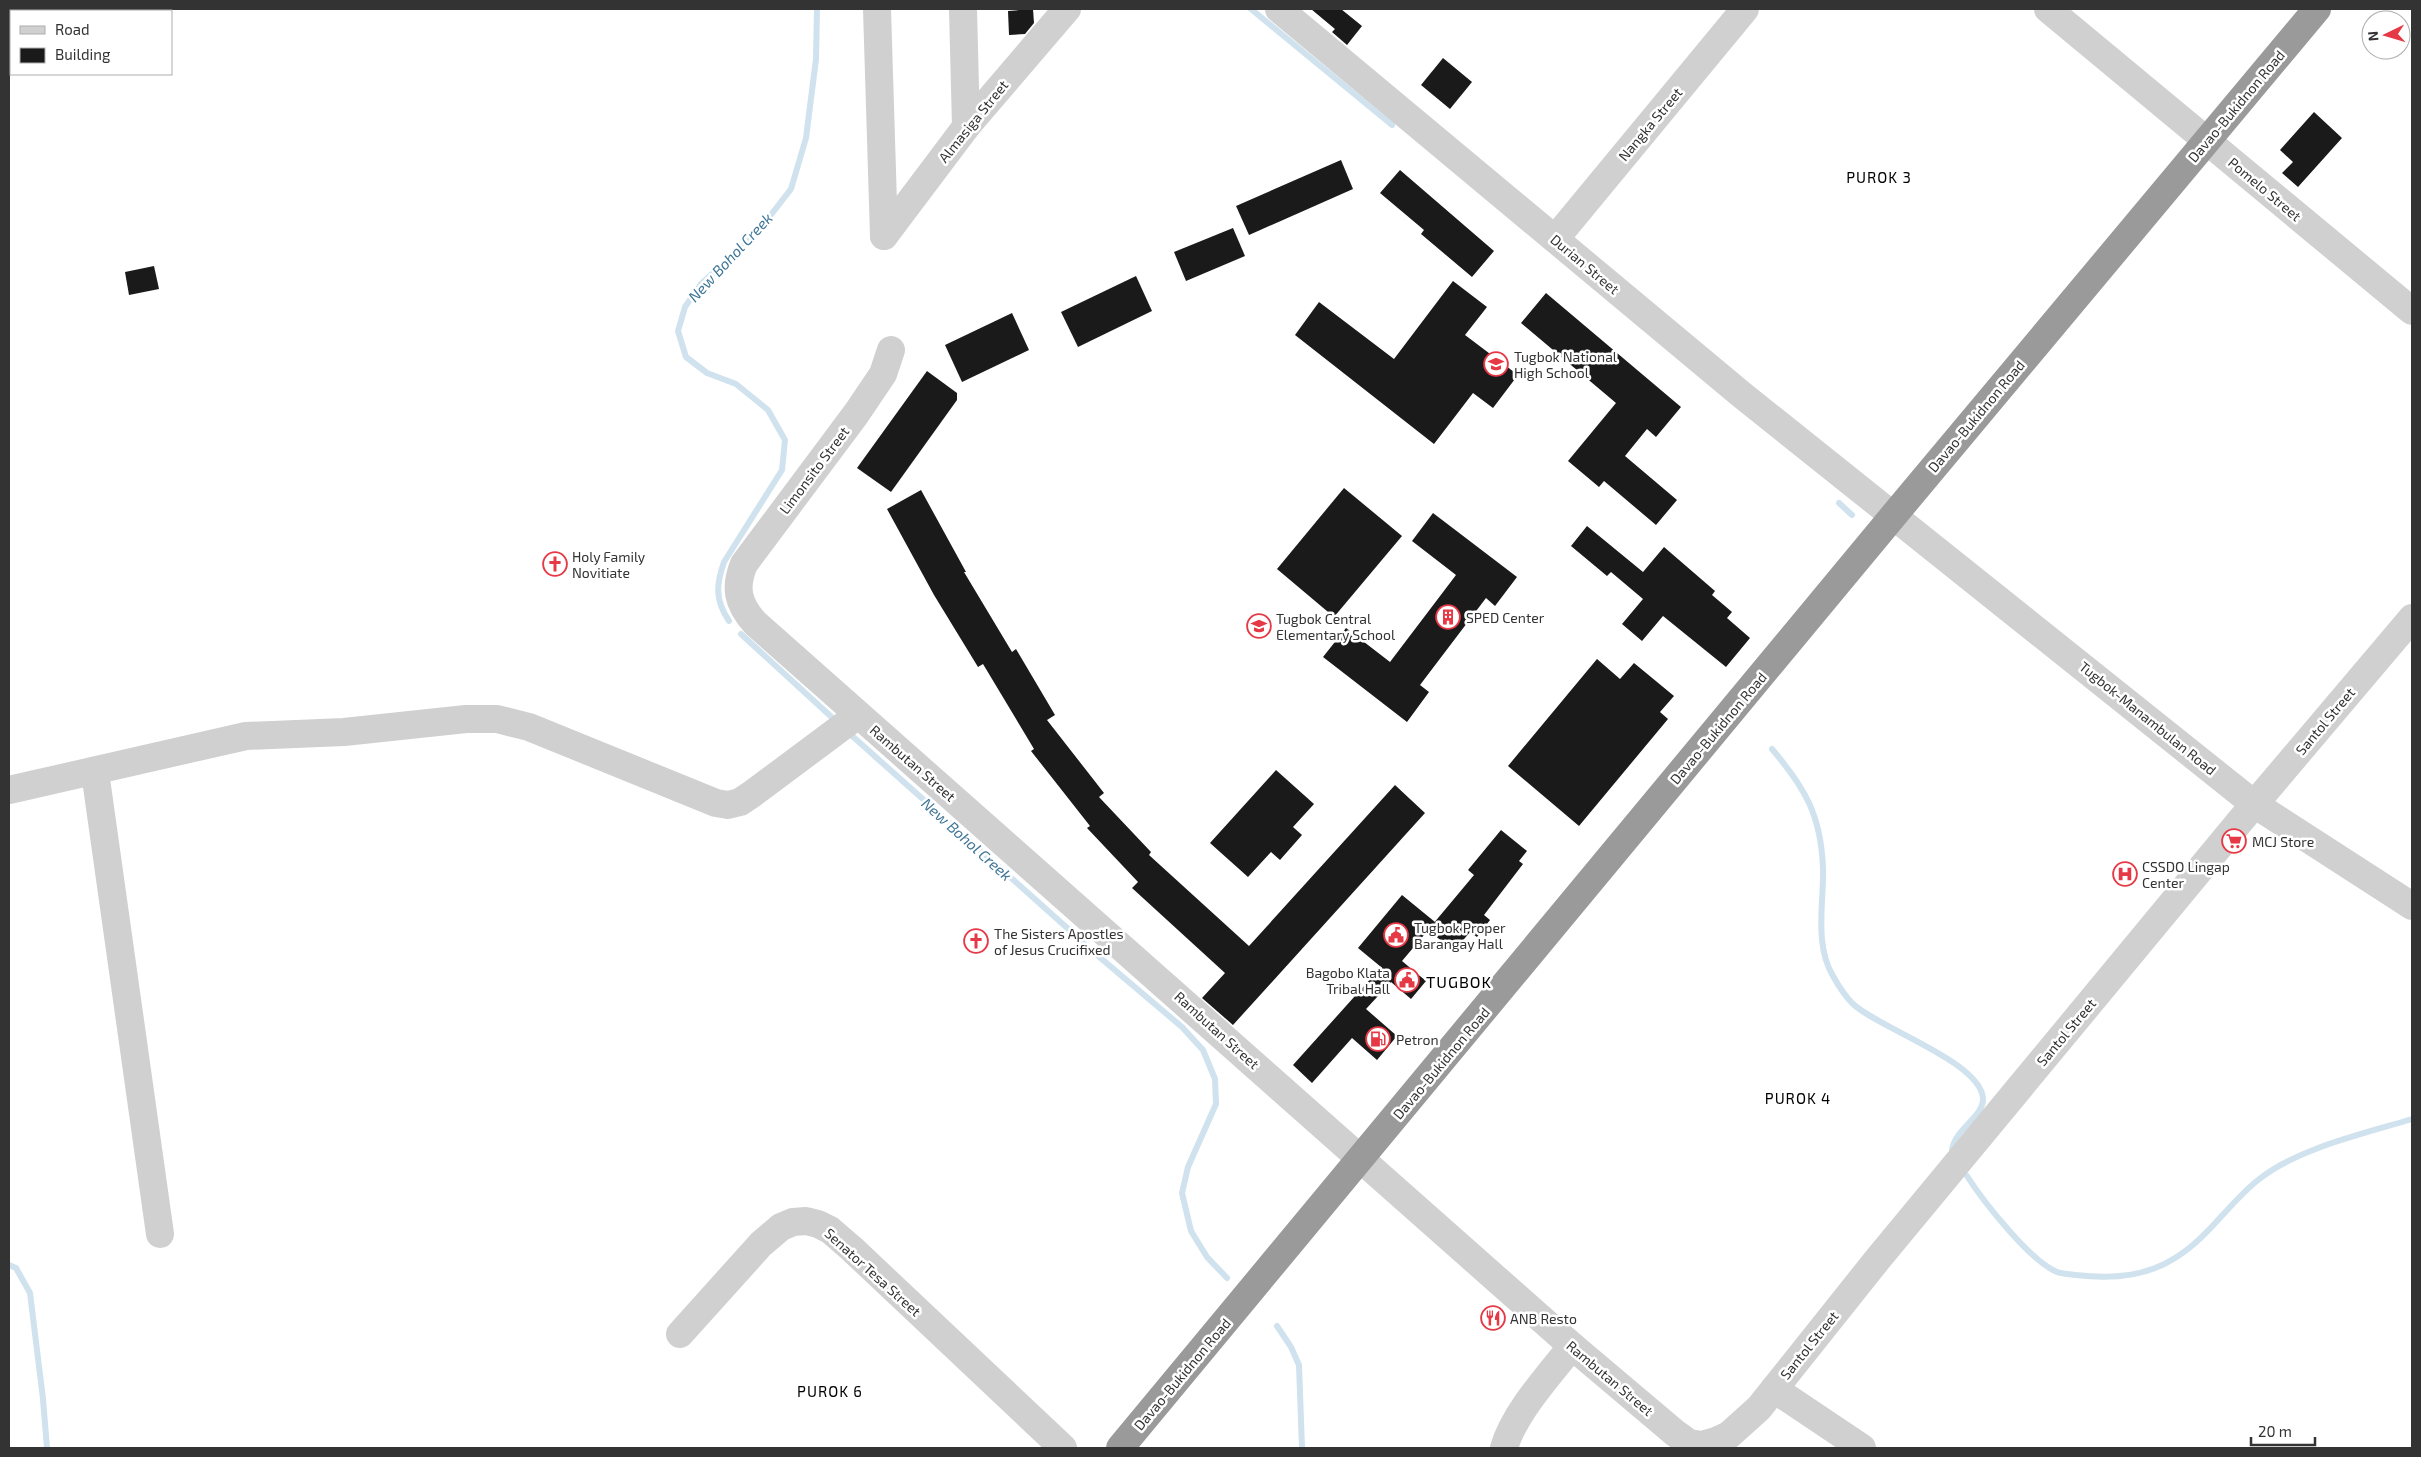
<svg xmlns="http://www.w3.org/2000/svg" width="2421" height="1457" viewBox="0 0 2421 1457" font-family="'Exo 2',sans-serif">
<rect width="100%" height="100%" fill="#fff"/>
<g fill="none" stroke-linecap="round" stroke-linejoin="round">
<g stroke="#cfe2ee" stroke-width="6">
<path d="M 1251,9 L 1392,125"/>
<path d="M 1839,503 L 1852,515"/>
<path d="M 729,621 C 715,600 716,585 724,562 L 782,470 L 785,440 L 768,410 L 736,384 L 707,373 L 686,357 L 678,331 L 685,307 L 701,284 L 756,234 L 791,189 L 806,138 L 816,59 L 817,9"/>
<path d="M 741,634 L 837,722"/>
<path d="M 850,734 L 1084,943"/>
<path d="M 1772,749 C 1805,788 1821,815 1823,868 C 1824,903 1814,944 1833,976 C 1838,985 1846,997 1853,1004 C 1880,1029 1984,1063 1983,1100 C 1982,1118 1955,1129 1952,1150"/>
<path d="M 1097,955 L 1182,1027 L 1203,1050 L 1215,1079 L 1216,1104 L 1188,1167 L 1182,1193 L 1191,1231 L 1207,1257 L 1227,1278"/>
<path d="M 1967,1176 C 1983,1201 2030,1261 2057,1272 C 2062,1274 2070,1274 2076,1275 C 2109,1279 2146,1277 2175,1258 C 2208,1238 2228,1204 2258,1180 C 2298,1148 2363,1134 2412,1119"/>
<path d="M 9,1265 L 16,1268 L 30,1293 L 43,1399 L 47,1448"/>
<path d="M 1277,1326 L 1291,1347 L 1299,1365 L 1302,1448"/>
</g>
</g>
<g fill="#1a1a1a">
<path d="M 1033,9 L 1034,23 L 1025,34 L 1009,35 L 1008,11 Z"/>
<path d="M 1311,9 L 1341,9 L 1362,26 L 1347,45 L 1332,32 L 1335,29 Z"/>
<path d="M 1443,58 L 1472,82 L 1450,109 L 1421,85 Z"/>
<path d="M 2314,112 L 2342,138 L 2298,187 L 2282,173 L 2293,162 L 2280,150 Z"/>
<path d="M 1341,160 L 1353,189 L 1249,235 L 1236,206 Z"/>
<path d="M 1400,170 L 1494,251 L 1472,277 L 1421,234 L 1424,230 L 1380,193 Z"/>
<path d="M 1233,228 L 1245,256 L 1186,281 L 1174,252 Z"/>
<path d="M 154,266 L 159,289 L 129,295 L 125,272 Z"/>
<path d="M 1136,276 L 1152,311 L 1078,347 L 1061,312 Z"/>
<path d="M 1453,281 L 1487,307 L 1465,335 L 1518,375 L 1493,408 L 1473,393 L 1434,444 L 1295,335 L 1319,302 L 1394,359 Z"/>
<path d="M 1546,293 L 1681,407 L 1656,437 L 1647,429 L 1625,456 L 1677,500 L 1656,525 L 1604,481 L 1599,487 L 1568,461 L 1616,403 L 1521,323 Z"/>
<path d="M 1012,313 L 1029,350 L 962,382 L 945,345 Z"/>
<path d="M 927,371 L 957,393 L 957,400 L 891,492 L 857,468 Z"/>
<path d="M 1344,488 L 1402,536 L 1334,617 L 1277,569 Z"/>
<path d="M 921,490 L 966,572 L 964,572 L 1012,652 L 1016,649 L 1055,715 L 1047,720 L 1104,793 L 1099,797 L 1151,852 L 1149,855 L 1249,946 L 1395,785 L 1425,813 L 1233,1025 L 1202,998 L 1225,973 L 1132,888 L 1138,882 L 1087,828 L 1090,826 L 1031,751 L 1034,749 L 983,664 L 978,667 L 934,595 L 887,509 Z"/>
<path d="M 1433,513 L 1517,577 L 1495,606 L 1486,598 L 1420,685 L 1429,692 L 1407,722 L 1323,657 L 1346,628 L 1390,662 L 1456,575 L 1412,541 Z"/>
<path d="M 1587,526 L 1643,572 L 1664,547 L 1715,591 L 1712,595 L 1732,612 L 1727,618 L 1750,638 L 1726,667 L 1663,616 L 1642,641 L 1622,624 L 1643,599 L 1611,572 L 1607,576 L 1571,546 Z"/>
<path d="M 1597,659 L 1620,679 L 1634,663 L 1674,696 L 1660,712 L 1668,719 L 1579,826 L 1508,766 Z"/>
<path d="M 1276,770 L 1314,804 L 1293,827 L 1302,835 L 1280,860 L 1271,852 L 1248,877 L 1210,843 Z"/>
<path d="M 1501,830 L 1527,851 L 1519,861 L 1523,864 L 1484,915 L 1490,920 L 1477,937 L 1470,932 L 1454,951 L 1428,930 L 1474,875 L 1468,870 Z"/>
<path d="M 1402,895 L 1435,922 L 1402,961 L 1426,981 L 1411,999 L 1391,982 L 1366,1009 L 1397,1036 L 1377,1060 L 1352,1038 L 1312,1083 L 1293,1065 L 1381,967 L 1358,948 Z"/>
</g>
<g fill="none" stroke-linecap="round" stroke-linejoin="round">
<g stroke="#d0d0d0" stroke-width="28">
<path d="M 877,9 L 884,236"/>
<path d="M 963,9 L 966,127"/>
<path d="M 1279,9 L 1742,395 L 2254,804 L 2412,906"/>
<path d="M 2048,9 L 2412,311"/>
<path d="M 884,236 L 966,127 L 1067,9"/>
<path d="M 1555,239 L 1745,9"/>
<path d="M 891,350 L 883,374 L 856,414 L 744,564 C 734,588 738,604 755,623 L 1572,1346 L 1675,1433 L 1689,1443 L 1702,1445 L 1716,1441 L 1729,1435 L 1759,1408 L 1877,1260 L 2241,820 L 2412,618"/>
<path d="M 95,772 L 160,1234"/>
<path d="M 9,790 L 246,736 L 344,732 L 466,719 L 497,719 L 529,727 L 716,803 L 728,805 L 740,802 L 752,794 L 858,715"/>
<path d="M 680,1334 L 761,1244 L 781,1227 L 793,1222 L 806,1221 L 818,1224 L 830,1230 L 852,1249 L 1063,1448"/>
<path d="M 1774,1389 L 1862,1448"/>
<path d="M 1504,1448 C 1514,1413 1549,1375 1572,1346"/>
</g>
<path stroke="#9a9a9a" stroke-width="28" d="M 1120,1448 L 1894,515 L 2317,9"/>
</g>
<defs>
<g id="school-ring" transform="scale(1.25)"><circle r="9.5" fill="#fff" stroke="#e63946" stroke-width="1.5"/><path d="M0-5L7-2L0 1L-7-2ZM-4 1L0 2.5L4 1V4Q0 6-4 4Z" fill="#e63946"/></g>
<g id="church-ring" transform="scale(1.25)"><circle r="9.5" fill="#fff" stroke="#e63946" stroke-width="1.5"/><path d="M-1.2-6h2.4v3.5h3.3v2.4h-3.3V6h-2.4V-.1h-3.3v-2.4h3.3Z" fill="#e63946"/></g>
<g id="building-ring" transform="scale(1.25)"><circle r="9.5" fill="#fff" stroke="#e63946" stroke-width="1.5"/><path d="M-4-6H4V6H1V3H-1V6H-4ZM-2.5-4.3h1.7v1.8h-1.7ZM.8-4.3h1.7v1.8H.8ZM-2.5-1h1.7V.8h-1.7ZM.8-1h1.7V.8H.8Z" fill="#e63946"/></g>
<g id="supermarket-ring" transform="scale(1.25)"><circle r="9.5" fill="#fff" stroke="#e63946" stroke-width="1.5"/><path d="M-6-5.5h2.5l.6 2H6L4.5 2H-2.5L-4.4-4H-6ZM-1.5 3.2a1.3 1.3 0 1 0 .1 0ZM3 3.2a1.3 1.3 0 1 0 .1 0Z" fill="#e63946"/></g>
<g id="hospital-ring" transform="scale(1.25)"><circle r="9.5" fill="#fff" stroke="#e63946" stroke-width="1.5"/><path d="M-5-5h3v3.5h4V-5h3V5h-3V1.5h-4V5h-3Z" fill="#e63946"/></g>
<g id="civic-ring" transform="scale(1.25)"><circle r="9.5" fill="#fff" stroke="#e63946" stroke-width="1.5"/><path d="M-.6-6.5H3V-4.5H.6V-3L4-1V1h2V6H-6V1h2V-1L-.6-3ZM-1.2 2.5V6h2.4V2.5Z" fill="#e63946"/></g>
<g id="fuel-ring" transform="scale(1.25)"><circle r="9.5" fill="#fff" stroke="#e63946" stroke-width="1.5"/><path d="M-5.5-6h7V0h2V4h1.3V-2.5L3-4.5l.8-.8L6-3V5H2.5V1h-1V6h-7ZM-4.2-4.7v3.2H.2V-4.7Z" fill="#e63946"/></g>
<g id="restaurant-ring" transform="scale(1.25)"><circle r="9.5" fill="#fff" stroke="#e63946" stroke-width="1.5"/><path d="M-5-6h1v4h1v-4h1v4h1v-4h1v5L-1.5 .5V6h-2V.5L-5-1ZM5-6V6H3V1.5H1.5Q1.5-4 5-6Z" fill="#e63946"/></g>
</defs>
<g fill-rule="evenodd">
<use href="#school-ring" x="1496" y="364"/>
<use href="#church-ring" x="555" y="564"/>
<use href="#building-ring" x="1448" y="617"/>
<use href="#school-ring" x="1259" y="626"/>
<use href="#supermarket-ring" x="2234" y="841"/>
<use href="#hospital-ring" x="2125" y="874"/>
<use href="#civic-ring" x="1396" y="935"/>
<use href="#church-ring" x="976" y="941"/>
<use href="#civic-ring" x="1407" y="980"/>
<use href="#fuel-ring" x="1378" y="1039"/>
<use href="#restaurant-ring" x="1493" y="1318"/>
</g>
<g text-anchor="middle" dominant-baseline="central" stroke-width="5" stroke-linejoin="round" paint-order="stroke">
<g font-size="14" fill="#333" stroke="#fff">
<text transform="translate(2236 106) rotate(-50)">Davao-Bukidnon Road</text>
<text transform="translate(973 121) rotate(-51)">Almasiga Street</text>
<text transform="translate(1650 124) rotate(-50)">Nangka Street</text>
<text transform="translate(2265 189) rotate(40)">Pomelo Street</text>
<text transform="translate(1585 264) rotate(40)">Durian Street</text>
<text transform="translate(1976 416) rotate(-50)">Davao-Bukidnon Road</text>
<text transform="translate(814 470) rotate(-53)">Limonsito Street</text>
<text transform="translate(2148 718) rotate(39)">Tugbok-Manambulan Road</text>
<text transform="translate(2325 721) rotate(-50)">Santol Street</text>
<text transform="translate(1718 728) rotate(-50)">Davao-Bukidnon Road</text>
<text transform="translate(913 763) rotate(41)">Rambutan Street</text>
<text transform="translate(1217 1030) rotate(42)">Rambutan Street</text>
<text transform="translate(2066 1032) rotate(-50)">Santol Street</text>
<text transform="translate(1441 1063) rotate(-50)">Davao-Bukidnon Road</text>
<text transform="translate(873 1272) rotate(42)">Senator Tesa Street</text>
<text transform="translate(1809 1345) rotate(-51)">Santol Street</text>
<text transform="translate(1182 1374) rotate(-50)">Davao-Bukidnon Road</text>
<text transform="translate(1610 1378) rotate(40)">Rambutan Street</text>
</g>
<g font-size="14" fill="#333" stroke="#fff" text-anchor="start">
<text x="1514" y="356">Tugbok National<tspan x="1514" dy="16">High School</tspan></text>
<text x="572" y="556">Holy Family<tspan x="572" dy="16">Novitiate</tspan></text>
<text x="1466" y="617">SPED Center</text>
<text x="1276" y="618">Tugbok Central<tspan x="1276" dy="16">Elementary School</tspan></text>
<text x="2252" y="841">MCJ Store</text>
<text x="2142" y="866">CSSDO Lingap<tspan x="2142" dy="16">Center</tspan></text>
<text x="1414" y="927">Tugbok Proper<tspan x="1414" dy="16">Barangay Hall</tspan></text>
<text x="994" y="933">The Sisters Apostles<tspan x="994" dy="16">of Jesus Crucifixed</tspan></text>
<text x="1390" y="972" text-anchor="end">Bagobo Klata<tspan x="1390" dy="16">Tribal Hall</tspan></text>
<text x="1396" y="1039">Petron</text>
<text x="1510" y="1318">ANB Resto</text>
</g>
<g font-size="15" letter-spacing="1" fill="#000" stroke="#fff">
<text x="1879" y="177">PUROK 3</text>
<text x="1798" y="1098">PUROK 4</text>
<text x="830" y="1391">PUROK 6</text>
</g>
<g font-size="15" font-style="italic" fill="#3f7597" stroke="#fff">
<text transform="translate(730 257) rotate(-47)">New Bohol Creek</text>
<text transform="translate(967 839) rotate(42)">New Bohol Creek</text>
</g>
<g font-size="16" letter-spacing="1" fill="#000" stroke="#fff">
<text x="1459" y="981">TUGBOK</text>
</g>
</g>
<rect width="2421" height="1457" fill="none" stroke="#333333" stroke-width="20"/>
<rect x="10" y="10" width="162" height="65" fill="#ffffff" stroke="#adadad"/>
<rect x="20" y="26" width="25" height="8" fill="#d0d0d0" stroke="#adadad"/>
<text x="55" y="35" font-size="15" fill="#333333">Road</text>
<rect x="20" y="48" width="25" height="15" fill="#1a1a1a" stroke="#adadad"/>
<text x="55" y="60" font-size="15" fill="#333333">Building</text>
<g transform="translate(2386 35) rotate(265)"><circle r="24" fill="#ffffff" stroke="#adadad"/>
<path d="M0-4L9 19L0 12L-9 19Z" fill="#e63946"/>
<text y="-8" font-size="14" font-weight="bold" text-anchor="middle" fill="#333333">N</text>
</g>
<path d="M2251 1437v8h64v-8" fill="none" stroke="#333333" stroke-width="2.5"/>
<text x="2258" y="1437" font-size="15" fill="#333333" stroke="#ffffff" stroke-width="4" paint-order="stroke">20 m</text>
</svg>
